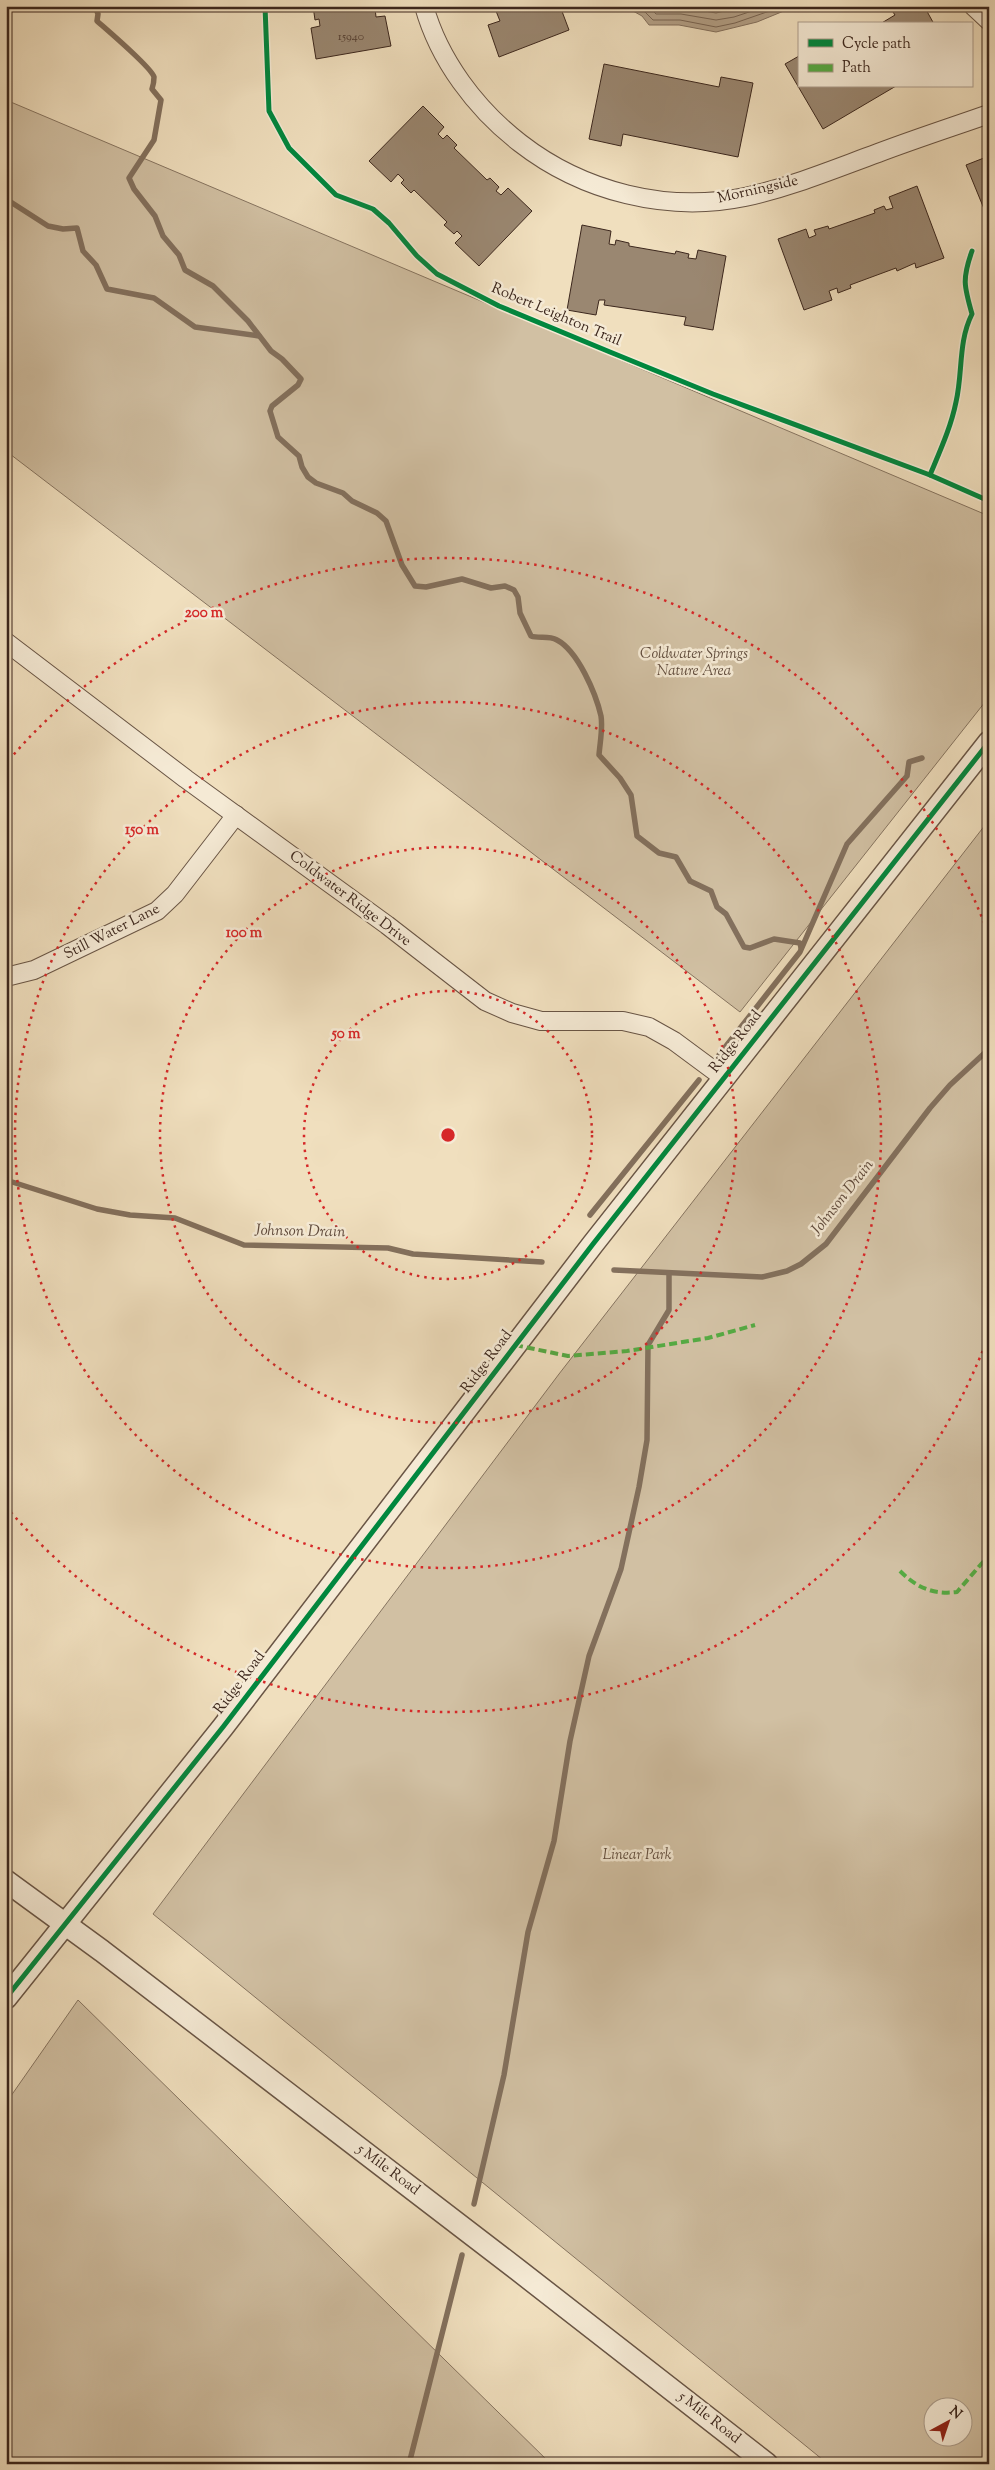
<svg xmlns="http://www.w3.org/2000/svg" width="995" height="2470" viewBox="0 0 995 2470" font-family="'Sorts Mill Goudy',serif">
<rect width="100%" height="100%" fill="#f0dfbe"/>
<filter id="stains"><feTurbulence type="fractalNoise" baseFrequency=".004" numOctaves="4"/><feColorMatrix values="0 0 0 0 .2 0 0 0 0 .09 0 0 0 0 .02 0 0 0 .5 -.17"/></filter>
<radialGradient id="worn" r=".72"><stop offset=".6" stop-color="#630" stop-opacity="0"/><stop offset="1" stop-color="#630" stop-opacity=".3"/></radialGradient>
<g fill="#d1c0a3" stroke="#867460" fill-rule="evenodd">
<path d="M 6,100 L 989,516 L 989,697 L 740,1012 L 6,451 Z"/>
<path d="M 989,820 L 989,2464 L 828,2464 L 153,1914 L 559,1374 ZM 932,2408 L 962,2408 L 962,2438 L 932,2438 Z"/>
<path d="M 78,2000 L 551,2464 L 6,2464 L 6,2103 Z"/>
</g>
<path fill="#b3a087" stroke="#83705d" d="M 624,6 L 796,6 L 757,22 L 716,32 L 679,25 L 649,25 L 642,16 Z"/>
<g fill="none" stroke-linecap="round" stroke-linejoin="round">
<g stroke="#786452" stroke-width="1">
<path d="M 634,6 L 645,12 L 653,20 L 680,20 L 716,27 L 735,23 L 784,6"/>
<path d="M 648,6 L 656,14 L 681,14 L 716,20 L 734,17 L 767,6"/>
<path d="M 658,6 L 682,7 L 716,13 L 744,6"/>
</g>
<g stroke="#83705d" stroke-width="5.5">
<path d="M 95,6 L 98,14 L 97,21 C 106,29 152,68 154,77 C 154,80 153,86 152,89 L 161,100 L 154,140 L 129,178 L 134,189 L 155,216 L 163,236 L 179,255 L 185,270 L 213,286 L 248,321 L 271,351 L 282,359 L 301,379 L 298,385 L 272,406 L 270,411 L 278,437 L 299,456 L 302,467 L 308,477 L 316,483 L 343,493 L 352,501 L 377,513 L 386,521 L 402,565 L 415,586 L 426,587 L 462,579 L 491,588 L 505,586 L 514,590 L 518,597 L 520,613 L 531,636 C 539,639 548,635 557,640 C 578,651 596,694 601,716 C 603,728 600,742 599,755 L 620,778 L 631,795 L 637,836 L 659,853 L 676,857 L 690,881 L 711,891 L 717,907 L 726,914 L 744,947 L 750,948 L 774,939 L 800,943 L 801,948"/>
<path d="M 6,199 L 48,226 L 63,229 L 77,228 L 83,251 L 96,265 L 107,289 L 154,298 L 195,327 L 259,336"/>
<path d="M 719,1055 L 800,952 L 847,844 L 907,776 L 909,762 L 922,758"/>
<path d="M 6,1180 L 97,1209 L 130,1215 L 175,1218 L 244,1245 L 388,1248 L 413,1254 L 542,1262"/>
<path d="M 590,1215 L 699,1080"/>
<path d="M 614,1270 L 762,1277 L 787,1271 L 801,1264 L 826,1244 L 930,1108 L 950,1085 L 989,1049"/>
<path d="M 474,2204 L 504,2075 L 528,1932 L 554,1841 L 570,1741 L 589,1656 L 621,1569 L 639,1487 L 647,1440 L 648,1345 L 669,1310 L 669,1274"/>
<path d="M 409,2464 L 462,2255"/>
</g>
</g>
<g fill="#9a8771" stroke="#3c271d">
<path d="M 313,6 L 378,6 L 375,8 L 376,17 L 385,16 L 391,46 L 316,59 L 311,28 L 320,26 L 319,19 L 315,20 Z"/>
<path d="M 494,6 L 560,6 L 569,30 L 499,57 L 488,25 L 500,21 Z"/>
<path d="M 902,6 L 924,6 L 934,24 L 880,24 L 895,15 L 893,12 Z"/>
<path d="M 799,56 L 799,86 L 896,86 L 823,129 L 785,64 Z"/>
<path d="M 604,64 L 719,87 L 721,77 L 753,83 L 738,157 L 623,134 L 621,146 L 589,139 Z"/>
<path d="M 423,106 L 444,127 L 438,134 L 443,139 L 447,135 L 457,145 L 454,148 L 487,180 L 490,178 L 499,187 L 496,191 L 501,195 L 508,188 L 532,211 L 479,266 L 455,243 L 462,236 L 457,231 L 454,234 L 444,225 L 447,222 L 414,190 L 411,193 L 401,183 L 404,180 L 398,174 L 391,182 L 369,161 Z"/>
<path d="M 989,156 L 989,221 L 966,165 Z"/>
<path d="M 917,186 L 944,258 L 916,268 L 915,263 L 897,271 L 896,268 L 850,285 L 851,288 L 838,293 L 837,288 L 829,291 L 832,300 L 804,310 L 778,239 L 806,229 L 809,238 L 816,235 L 814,230 L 828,226 L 829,229 L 875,213 L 874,210 L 884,206 L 886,210 L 893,208 L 889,197 Z"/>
<path d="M 582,225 L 611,231 L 609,244 L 615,245 L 616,240 L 629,243 L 629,246 L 675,254 L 676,251 L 689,254 L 688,258 L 696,259 L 698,250 L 726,256 L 713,330 L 684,325 L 686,317 L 604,305 L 605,300 L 599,300 L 596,315 L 567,310 Z"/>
</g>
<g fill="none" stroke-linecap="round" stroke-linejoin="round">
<g stroke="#695545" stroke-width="20">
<g id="minor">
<path d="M 424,6 C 439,60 476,109 520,143 C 583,192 667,213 745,197 C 791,187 834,169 878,153 C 915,139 952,127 989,114"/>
<path d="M 973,6 L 989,21"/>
<path d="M 6,642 L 186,779 L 387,925 L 485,1001 L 512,1013 L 541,1021 L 623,1021 L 649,1027 L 674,1041 L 724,1078"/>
<path d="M 6,977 L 34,970 L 157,911 L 175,894 L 236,815"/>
</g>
</g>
<g stroke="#695545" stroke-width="24">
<g id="tertiary">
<path d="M 6,1881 L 102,1951 L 518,2270 L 767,2464"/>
<path d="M 6,1998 L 223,1727 L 593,1244 L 989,742"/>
</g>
</g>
<use href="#minor" stroke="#f5ead5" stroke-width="18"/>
<use href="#tertiary" stroke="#f5ead5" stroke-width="21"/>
<g stroke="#55aa43" stroke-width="4" stroke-dasharray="8 4" stroke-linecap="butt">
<path d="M 515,1345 L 568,1356 L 627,1351 L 708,1338 L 755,1325"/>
<path d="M 900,1571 C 917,1588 934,1595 957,1592 L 989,1555"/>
</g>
<g stroke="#f5ead5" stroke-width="8">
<g id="cycleway">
<path d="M 265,6 L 269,111 L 289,148 L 336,195 L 373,209 L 389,223 L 417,256 L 437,274 L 499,306 L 610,352 L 713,394 L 930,475 L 989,501"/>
<path d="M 930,475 C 940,451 951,427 956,402 C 963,372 958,342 972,314 C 964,286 962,279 972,251"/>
<path d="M 6,1998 L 223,1727 L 593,1244 L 989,742"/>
</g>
</g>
<use href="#cycleway" stroke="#00873e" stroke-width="5"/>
</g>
<g fill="none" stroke="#d62828" stroke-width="2.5" stroke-dasharray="2.5 5">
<circle cx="448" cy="1135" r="144"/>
<circle cx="448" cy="1135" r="288"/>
<circle cx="448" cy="1135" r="433"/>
<path d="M988 1337A577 577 0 0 1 9 1510M9 760A577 577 0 0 1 988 933"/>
</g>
<g text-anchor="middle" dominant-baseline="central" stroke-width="5" stroke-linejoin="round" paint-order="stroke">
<g font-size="12" fill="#543f32">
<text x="351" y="37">15940</text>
</g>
<g font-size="15" fill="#3c271d" stroke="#f5ead5">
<text transform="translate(758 190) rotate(-13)">Morningside</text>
<text transform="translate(556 315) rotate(23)">Robert Leighton Trail</text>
<text transform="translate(350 899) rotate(37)">Coldwater Ridge Drive</text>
<text transform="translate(112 932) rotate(-27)">Still Water Lane</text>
<text transform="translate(736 1042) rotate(-52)">Ridge Road</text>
<text transform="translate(487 1362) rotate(-53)">Ridge Road</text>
<text transform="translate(240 1683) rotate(-53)">Ridge Road</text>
<text transform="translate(388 2170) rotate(37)">5 Mile Road</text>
<text transform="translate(709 2418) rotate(38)">5 Mile Road</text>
</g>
<g font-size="15" font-style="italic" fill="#614d3e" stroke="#f5ead5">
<text x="694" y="654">Coldwater Springs<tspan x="694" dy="17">Nature Area</tspan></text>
<text x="637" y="1855">Linear Park</text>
</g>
<g font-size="16" font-style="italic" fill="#604b3d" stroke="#f5ead5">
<text transform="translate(843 1198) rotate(-52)">Johnson Drain</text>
<text transform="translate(300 1232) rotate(1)">Johnson Drain</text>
</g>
</g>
<circle cx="448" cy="1135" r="8" fill="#d62828" stroke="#f5ead5" stroke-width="2.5"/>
<g font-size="15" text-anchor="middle" font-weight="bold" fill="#d62828" stroke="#f5ead5" stroke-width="5" stroke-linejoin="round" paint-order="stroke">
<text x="204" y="617">200 m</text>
<text x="142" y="834">150 m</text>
<text x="244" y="937">100 m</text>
<text x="346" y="1038">50 m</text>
</g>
<rect width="995" height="2470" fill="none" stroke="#f0dfbe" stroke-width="25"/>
<rect x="8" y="8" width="980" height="2455" fill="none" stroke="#3c271d" stroke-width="2.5"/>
<rect x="12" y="12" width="970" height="2445" fill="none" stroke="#3c271d"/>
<rect x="798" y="22" width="175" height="65" fill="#f5ead5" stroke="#ab9c8b"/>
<rect x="808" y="39" width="25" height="8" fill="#00873e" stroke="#ab9c8b"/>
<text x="842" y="48" font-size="15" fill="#3c271d">Cycle path</text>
<rect x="808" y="64" width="25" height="8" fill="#55aa43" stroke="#ab9c8b"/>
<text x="842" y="72" font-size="15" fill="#3c271d">Path</text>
<g transform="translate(948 2422) rotate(40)"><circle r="24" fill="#f5ead5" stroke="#ab9c8b"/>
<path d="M0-4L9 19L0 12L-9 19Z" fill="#8f2418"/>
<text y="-8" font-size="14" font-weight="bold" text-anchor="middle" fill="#3c271d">N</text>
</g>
<rect width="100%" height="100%" filter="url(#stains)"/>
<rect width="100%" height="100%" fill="url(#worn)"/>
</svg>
